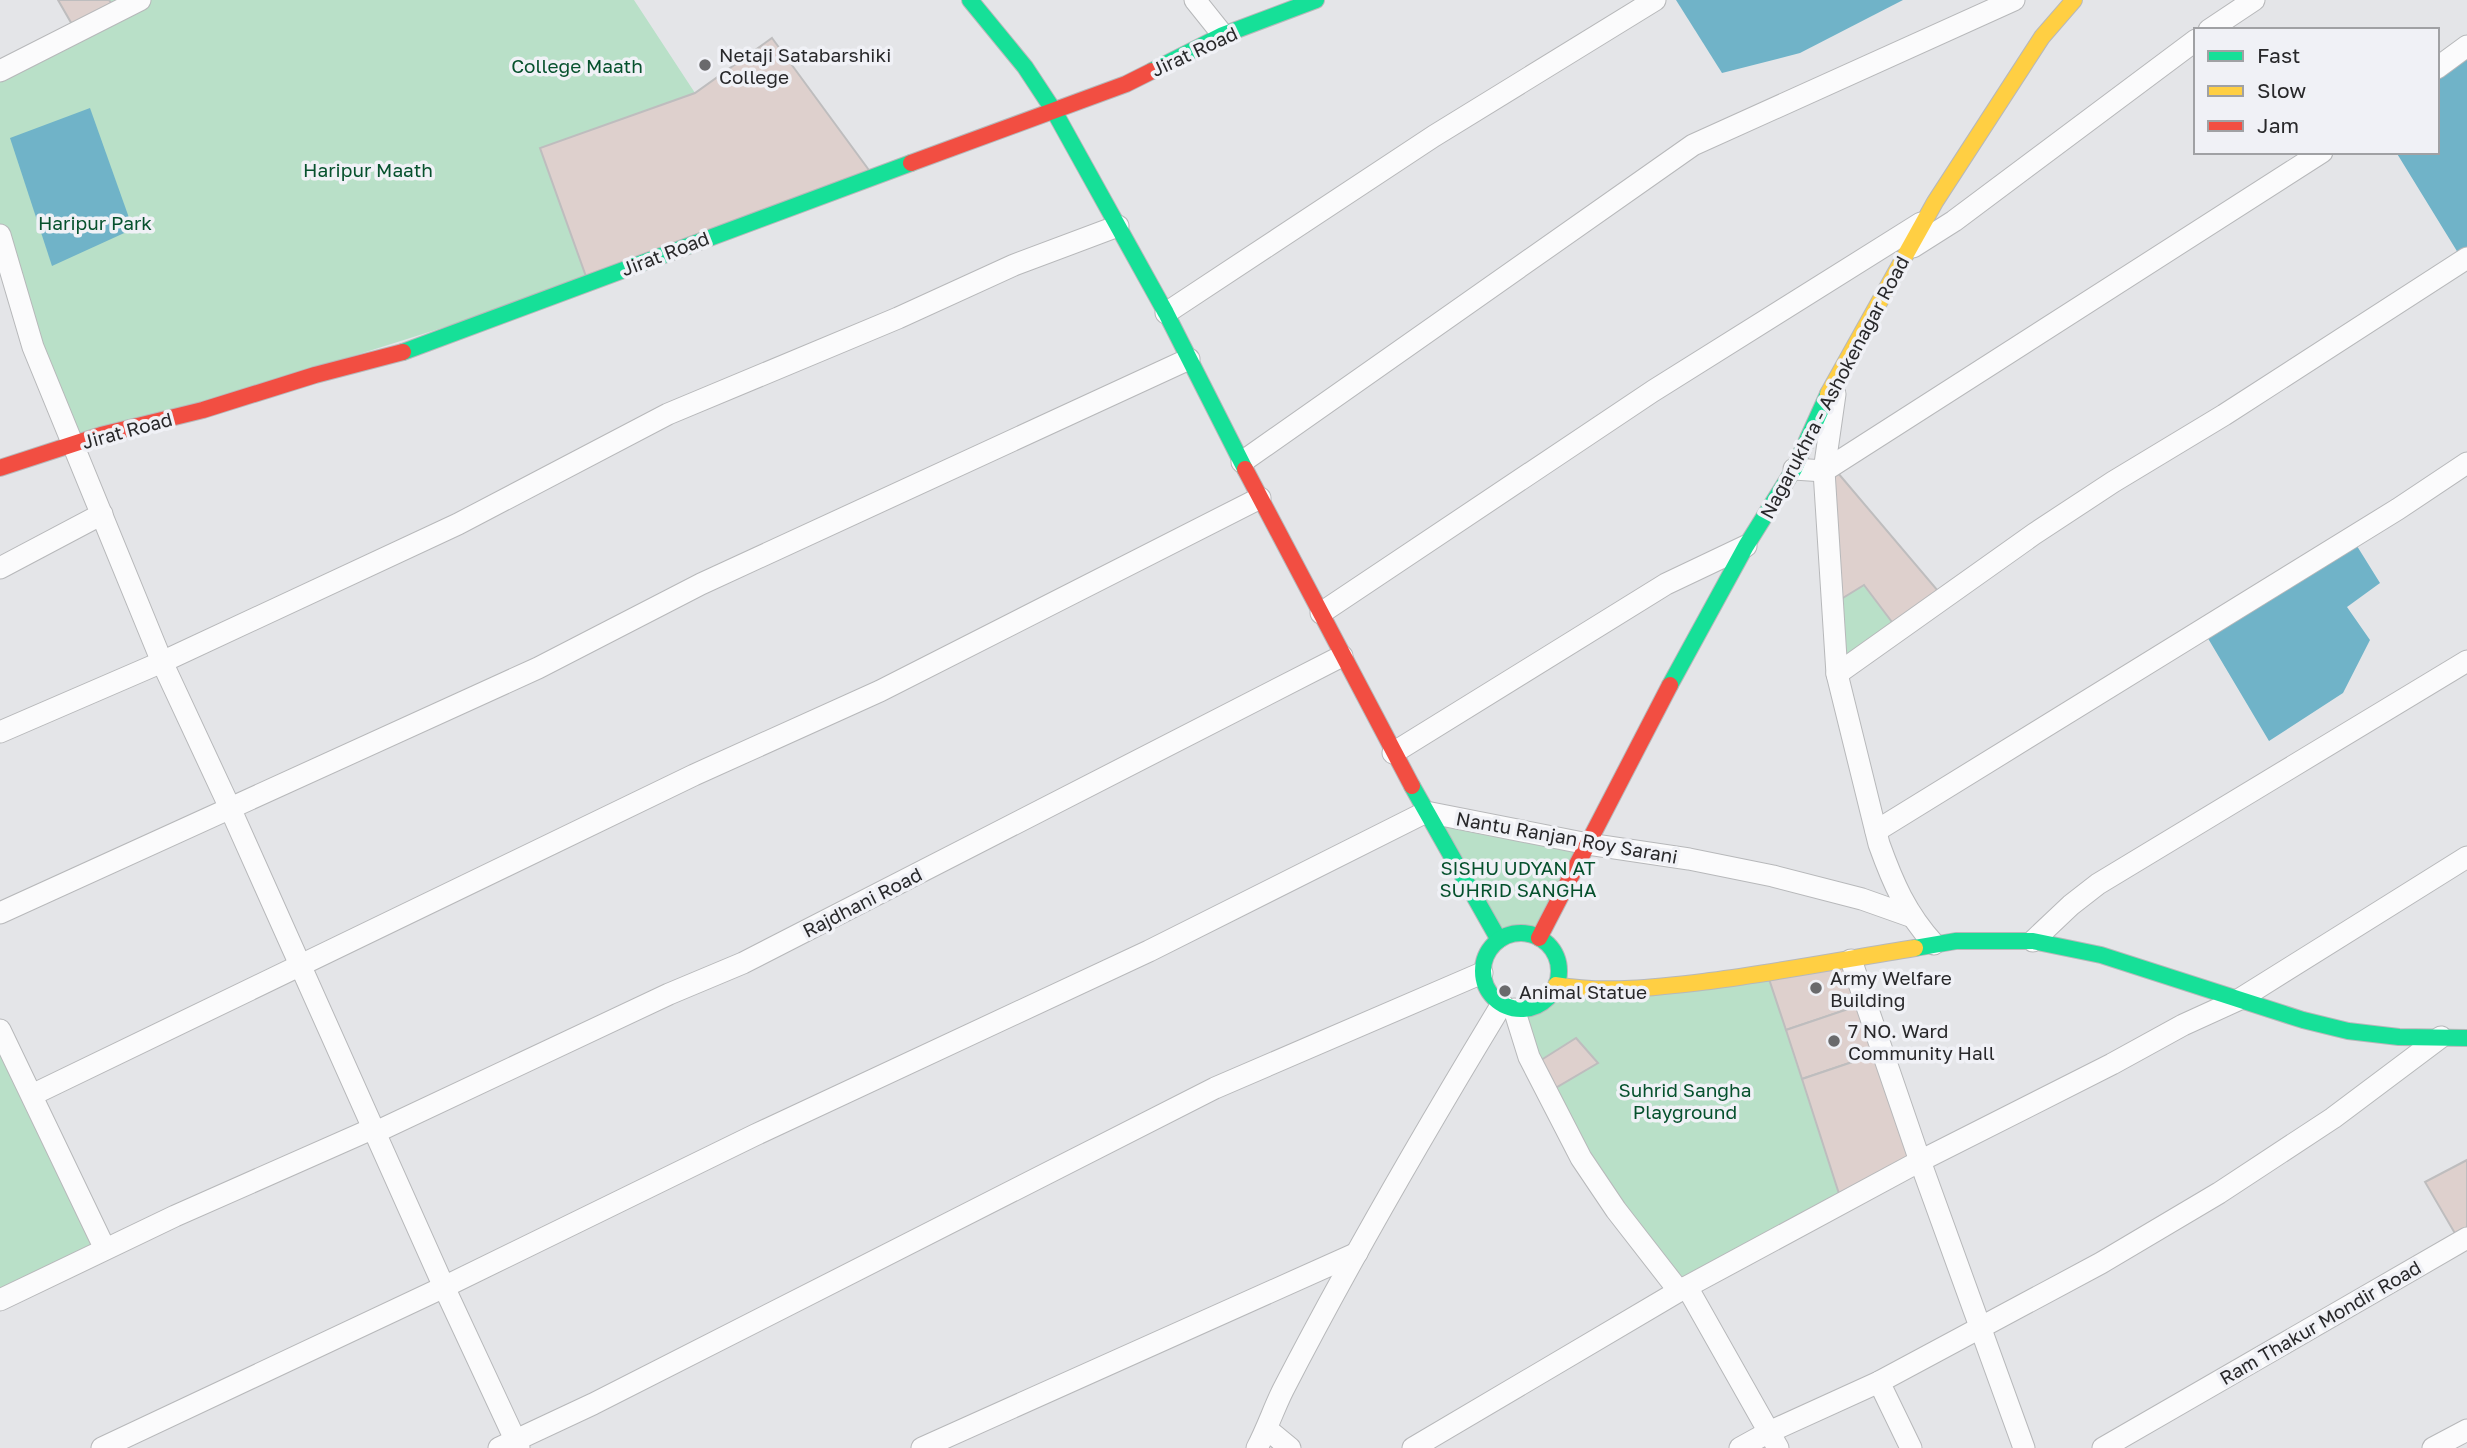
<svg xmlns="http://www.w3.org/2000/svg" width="2467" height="1448" viewBox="0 0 2467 1448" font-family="'Golos Text',sans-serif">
<rect width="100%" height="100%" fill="#e4e5e8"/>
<g fill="#b9e0c8">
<path d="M 109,0 L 634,0 L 695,93 L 541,148 L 588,282 L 74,444 L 0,235 L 0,71 L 115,11 Z"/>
<path d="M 1864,585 L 1898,630 L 1837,674 L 1833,604 Z"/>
<path d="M 1426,812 L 1588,844 L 1539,938 L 1499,940 Z"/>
<path d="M 1767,973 L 1842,1203 L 1679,1291 L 1616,1210 L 1514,1009 L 1539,1004 L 1549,996 Z"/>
<path d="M 0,1030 L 105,1249 L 0,1300 Z"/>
</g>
<g fill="#70b3c8">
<path d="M 1676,0 L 1903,0 L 1800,53 L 1722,73 Z"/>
<path d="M 2467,53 L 2467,258 L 2463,261 L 2396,152 L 2437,152 L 2437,68 Z"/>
<path d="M 90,108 L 133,229 L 52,266 L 10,138 Z"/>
<path d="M 2352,538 L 2380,583 L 2347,607 L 2370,640 L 2343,693 L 2269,741 L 2203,630 Z"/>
</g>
<g fill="#ded0cd" stroke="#bebdbe" stroke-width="2">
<path d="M 58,0 L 109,0 L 111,3 L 73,26 Z"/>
<path d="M 772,38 L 874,177 L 588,282 L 540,148 L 695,93 Z"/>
<path d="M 1832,466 L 1944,598 L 1898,630 L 1864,585 L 1833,604 Z"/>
<path d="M 1851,960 L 1866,1003 L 1786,1030 L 1767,973 Z"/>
<path d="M 1866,1003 L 1882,1052 L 1802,1079 L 1786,1030 Z"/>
<path d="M 1576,1038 L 1598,1063 L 1552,1090 L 1538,1062 Z"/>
<path d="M 1882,1052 L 1920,1161 L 1842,1203 L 1802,1079 Z"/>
<path d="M 2467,1160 L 2467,1238 L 2460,1242 L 2425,1182 Z"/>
</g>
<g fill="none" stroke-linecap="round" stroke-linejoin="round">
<g stroke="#b7b8ba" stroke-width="23">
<g id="street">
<path d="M 1195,0 L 1223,35"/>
<path d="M 2209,30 L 2254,0"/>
<path d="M 2437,68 L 2467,46"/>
<path d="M 0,71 L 140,0"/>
<path d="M 0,235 L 33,347 L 162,662 L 230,808 L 444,1287 L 519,1448"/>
<path d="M 1913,247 L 1954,221 L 2196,40"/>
<path d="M 1166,313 L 1434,136 L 1655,0"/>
<path d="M 1835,394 L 1824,471 L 1837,674"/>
<path d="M 1242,462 L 1693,145 L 2014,0"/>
<path d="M 1794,469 L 1824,471 L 2322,152"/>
<path d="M 0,568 L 102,514"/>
<path d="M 1321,613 L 1653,391 L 1921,223"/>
<path d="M 0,732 L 162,662 L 458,524 L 668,414 L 898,318 L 1014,265 L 1118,226"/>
<path d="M 1393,753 L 1666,584 L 1746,546"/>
<path d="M 1876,831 L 2398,509 L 2467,463"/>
<path d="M 0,913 L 538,668 L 701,584 L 1189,359"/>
<path d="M 2033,941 L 2071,905 L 2098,884 L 2467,661"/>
<path d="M 1934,944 C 1906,913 1893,883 1879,844 L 1837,674 L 2034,534 L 2113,482 L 2224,415 L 2467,258"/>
<path d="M 1851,960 L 1920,1161 L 2024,1448"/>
<path d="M 1514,1009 L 1529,1057 L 1581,1158 L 1616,1210 L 1679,1291"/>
<path d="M 0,1030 L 105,1249"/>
<path d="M 32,1095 L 694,775 L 880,691 L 1260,498"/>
<path d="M 376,1132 L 669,994 L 743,963 L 1342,656"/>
<path d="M 1687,1287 L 1778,1448"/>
<path d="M 0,1300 L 175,1216 L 374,1128"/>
<path d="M 1879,1382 L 1911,1448"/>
<path d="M 1267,1429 L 1290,1448"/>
<path d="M 102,1448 L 444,1287 L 755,1135 L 1149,951 L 1426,812 L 1588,844 L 1689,859 L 1773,876 L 1862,899 L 1910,916"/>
<path d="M 499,1448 L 593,1404 L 1215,1088 L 1482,973"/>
<path d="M 922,1448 L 1357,1253"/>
<path d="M 1257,1448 C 1267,1429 1274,1408 1283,1390 C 1351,1258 1425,1131 1502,1004"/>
<path d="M 1413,1448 L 1679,1291 L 1920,1161 L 2112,1064 L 2183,1025 L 2240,999 L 2467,857"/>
<path d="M 1740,1448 L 1769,1432 L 1879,1382 L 2101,1263 L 2219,1193 L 2333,1118 L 2441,1037"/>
<path d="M 2103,1448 L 2467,1238"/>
<path d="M 2433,1448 L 2467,1430"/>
</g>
</g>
<g stroke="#b7b8ba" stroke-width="18">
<g id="fast">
<path d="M 970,0 L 1025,67 L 1054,111 L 1166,313 L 1245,469"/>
<path d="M 1152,71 L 1223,35 L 1316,0"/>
<path d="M 403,352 L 911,163"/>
<path d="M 1670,685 L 1746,546 L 1794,469 L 1828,394"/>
<path d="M 1412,786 L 1499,940"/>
<circle cx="1521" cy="971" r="38"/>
<path d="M 1915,948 L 1956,941 L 2033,941 L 2101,955 L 2303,1020 L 2348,1031 L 2399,1037 L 2467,1038"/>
</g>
</g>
<g stroke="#b7b8ba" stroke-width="18">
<g id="slow">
<path d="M 1828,394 L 1935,202 L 2042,37 L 2074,0"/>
<path d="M 1556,985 C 1606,994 1660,987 1710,981 C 1779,972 1847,959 1915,948"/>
</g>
</g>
<g stroke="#b7b8ba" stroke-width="18">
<g id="jam">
<path d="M 911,163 L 1126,84 L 1152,71"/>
<path d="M 0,468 L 101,435 L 203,410 L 315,375 L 403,352"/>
<path d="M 1245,469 L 1412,786"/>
<path d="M 1539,938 L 1670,685"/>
</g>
</g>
<use href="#street" stroke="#fbfbfc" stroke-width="21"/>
<use href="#fast" stroke="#16e098" stroke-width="16"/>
<use href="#slow" stroke="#ffcf43" stroke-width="16"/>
<use href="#jam" stroke="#f24e42" stroke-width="16"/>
</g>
<g fill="#6a6a6c" stroke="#f0f1f6" stroke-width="2.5">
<circle cx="705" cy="65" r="7"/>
<circle cx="1816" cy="988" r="7"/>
<circle cx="1505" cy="991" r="7"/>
<circle cx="1834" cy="1041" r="7"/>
</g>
<g text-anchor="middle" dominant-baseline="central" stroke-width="7" stroke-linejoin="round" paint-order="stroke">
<g font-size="19" fill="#28282a" stroke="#f0f1f6">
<text transform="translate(1194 51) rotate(-25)">Jirat Road</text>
<text transform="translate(665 253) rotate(-21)">Jirat Road</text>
<text transform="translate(1834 387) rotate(-62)">Nagarukhra - Ashokenagar Road</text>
<text transform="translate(127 430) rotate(-15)">Jirat Road</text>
<text transform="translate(1567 837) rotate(10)">Nantu Ranjan Roy Sarani</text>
<text transform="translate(862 902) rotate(-27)">Rajdhani Road</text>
<text transform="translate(2320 1322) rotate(-30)">Ram Thakur Mondir Road</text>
</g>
<g font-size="19" fill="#28282a" stroke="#f0f1f6" text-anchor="start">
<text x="719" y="54">Netaji Satabarshiki<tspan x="719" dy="22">College</tspan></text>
<text x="1830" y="977">Army Welfare<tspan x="1830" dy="22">Building</tspan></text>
<text x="1519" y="991">Animal Statue</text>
<text x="1848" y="1030">7 NO. Ward<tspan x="1848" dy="22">Community Hall</tspan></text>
</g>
<g font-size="19" fill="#06512d" stroke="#f0f1f6">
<text x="577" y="65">College Maath</text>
<text x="368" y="169">Haripur Maath</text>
<text x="95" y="222">Haripur Park</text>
<text x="1518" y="867">SISHU UDYAN AT<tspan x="1518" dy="22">SUHRID SANGHA</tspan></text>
<text x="1685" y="1089">Suhrid Sangha<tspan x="1685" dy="22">Playground</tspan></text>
</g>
</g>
<rect x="2194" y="28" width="245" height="126" fill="#f0f1f6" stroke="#a0a1a4" stroke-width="2"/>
<rect x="2208" y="51" width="35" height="10" fill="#16e098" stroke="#a0a1a4" stroke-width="2"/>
<text x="2257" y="63" font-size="21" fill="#28282a">Fast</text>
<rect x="2208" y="86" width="35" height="10" fill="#ffcf43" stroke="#a0a1a4" stroke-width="2"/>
<text x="2257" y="98" font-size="21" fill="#28282a">Slow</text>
<rect x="2208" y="121" width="35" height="10" fill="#f24e42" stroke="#a0a1a4" stroke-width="2"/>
<text x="2257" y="133" font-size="21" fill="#28282a">Jam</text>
</svg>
